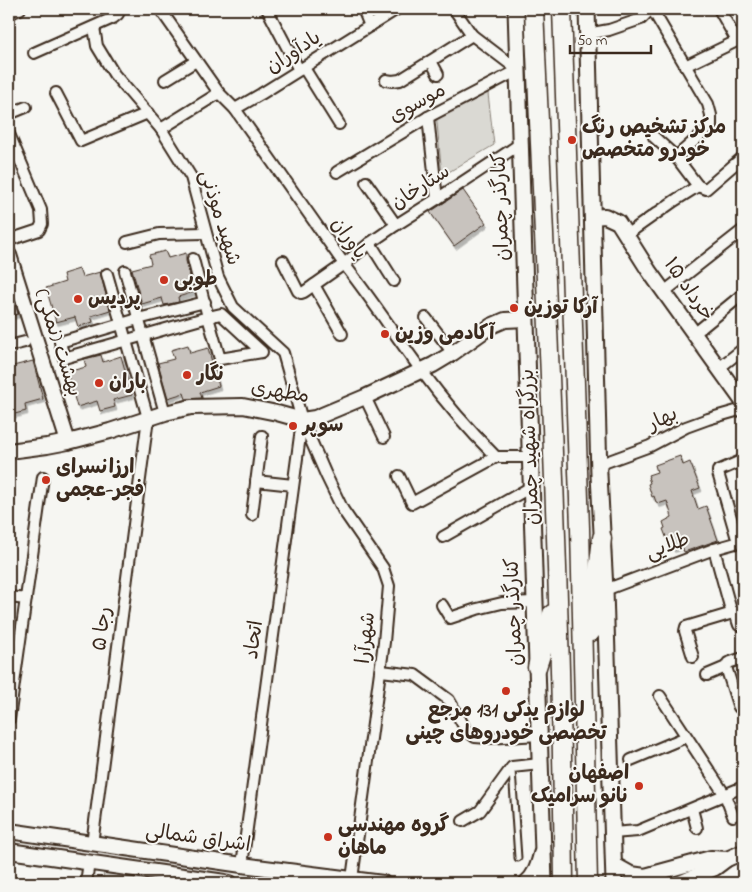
<svg xmlns="http://www.w3.org/2000/svg" width="752" height="892" viewBox="0 0 752 892" font-family="'Indie Flower','Playpen Sans Arabic',sans-serif">
<defs>
<filter id="shadow"><feDropShadow dx="2" dy="3.5" stdDeviation="0" flood-color="#0004"/></filter>
</defs>
<rect width="100%" height="100%" fill="#f6f6f2"/>
<filter id="ink" filterUnits="userSpaceOnUse"><feTurbulence type="fractalNoise" baseFrequency=".02" numOctaves="2"/><feDisplacementMap in="SourceGraphic" scale="10" xChannelSelector="R" yChannelSelector="G"/><feConvolveMatrix kernelMatrix="1 2 1 2 8 2 1 2 1" color-interpolation-filters="sRGB"/></filter>
<g filter="url(#ink)">
<g fill="#dad9d3" stroke="#8a8278">
<path d="M 487,85 L 494,145 L 442,176 L 436,112 Z"/>
<path d="M 104,873 L 158,880 L 152,883 L 102,883 Z"/>
</g>
<g fill="#c8c3be" stroke="#3b2a1e" filter="url(#shadow)">
<path d="M 463,190 L 486,223 L 454,246 L 430,212 Z"/>
<path d="M 165,251 L 168,258 L 186,253 L 186,261 L 194,292 L 178,297 L 179,302 L 164,305 L 162,298 L 142,304 L 132,269 L 151,264 L 149,255 Z"/>
<path d="M 79,269 L 82,277 L 100,272 L 110,310 L 91,316 L 93,322 L 78,327 L 75,317 L 56,322 L 46,288 L 65,282 L 63,274 Z"/>
<path d="M 11,289 L 18,314 L 9,317 L 9,290 Z"/>
<path d="M 188,345 L 190,353 L 208,348 L 219,386 L 200,392 L 202,398 L 186,399 L 184,393 L 168,398 L 158,363 L 174,359 L 171,350 Z"/>
<path d="M 101,355 L 103,362 L 121,356 L 132,395 L 113,400 L 115,407 L 100,411 L 97,401 L 77,407 L 67,372 L 86,367 L 84,359 Z"/>
<path d="M 33,361 L 43,399 L 25,404 L 26,411 L 11,415 L 9,406 L 9,367 Z"/>
<path d="M 680,456 L 683,465 L 690,462 L 700,488 L 692,491 L 698,509 L 706,506 L 718,540 L 684,552 L 682,546 L 673,549 L 672,548 L 669,541 L 668,542 L 663,529 L 665,528 L 663,522 L 672,517 L 667,501 L 658,504 L 657,502 L 656,502 L 654,496 L 652,497 L 648,484 L 650,483 L 648,477 L 649,477 L 648,475 L 657,472 L 655,465 Z"/>
</g>
<g fill="none" stroke-linecap="round" stroke-linejoin="round">
<g stroke="#3b2a1e" stroke-width="9">
<path id="lane" d="M 512,770 L 518,858"/>
</g>
<g stroke="#3b2a1e" stroke-width="14">
<g id="street">
<path d="M 160,9 L 219,93 L 235,109 L 344,264 C 371,298 395,335 421,370 C 443,400 470,431 496,457 L 530,457"/>
<path d="M 267,9 L 299,70"/>
<path d="M 363,9 L 370,26"/>
<path d="M 652,9 L 708,104 L 711,115 L 711,126 L 676,157"/>
<path d="M 719,9 L 737,41"/>
<path d="M 9,14 L 20,9"/>
<path d="M 94,27 L 97,46 L 114,74 L 161,129 L 191,177 L 218,277 L 233,307 L 283,353 L 302,420 L 326,475 L 343,510 L 383,568 L 389,586 L 384,642 L 352,879"/>
<path d="M 587,34 L 609,30 L 641,19 L 651,9"/>
<path d="M 34,53 L 113,18 L 118,14 L 120,9"/>
<path d="M 431,61 L 438,74"/>
<path d="M 685,66 L 743,38"/>
<path d="M 304,68 L 339,124"/>
<path d="M 165,80 L 196,61"/>
<path d="M 386,80 L 392,81 L 400,80 L 472,35"/>
<path d="M 56,93 L 81,141 L 148,113"/>
<path d="M 235,109 L 261,94 L 397,9"/>
<path d="M 9,114 L 26,107"/>
<path d="M 428,117 L 437,199"/>
<path d="M 161,129 L 219,93"/>
<path d="M 9,134 L 41,210 L 42,224 L 39,230 L 9,240"/>
<path d="M 654,137 L 676,157 L 698,186"/>
<path d="M 337,172 L 428,117 L 518,70 L 472,35 L 454,9"/>
<path d="M 366,182 L 396,225"/>
<path d="M 698,186 L 706,189 L 743,157"/>
<path d="M 626,235 L 674,201 L 698,186"/>
<path d="M 127,242 L 159,234 L 205,233"/>
<path d="M 370,243 L 394,281"/>
<path d="M 193,259 L 208,317 L 221,314 L 262,352 L 220,359 L 208,317 L 64,358 L 60,342 L 138,319 L 205,302"/>
<path d="M 283,261 L 298,291 L 301,293 L 304,292 L 344,264 L 370,243 L 396,225 L 437,199 L 520,144"/>
<path d="M 125,271 L 165,413"/>
<path d="M 314,285 L 342,334"/>
<path d="M 664,292 L 743,230"/>
<path d="M 426,318 L 453,353"/>
<path d="M 694,334 L 743,294"/>
<path d="M 9,346 L 25,342"/>
<path d="M 719,368 L 743,349"/>
<path d="M 365,397 L 384,437"/>
<path d="M 598,465 L 650,446 L 686,427 L 708,419 L 743,409"/>
<path d="M 399,476 L 412,503 L 496,457"/>
<path d="M 256,481 L 293,485"/>
<path d="M 252,515 L 262,436"/>
<path d="M 443,537 L 531,487"/>
<path d="M 738,542 L 718,473 L 718,471 L 743,460"/>
<path d="M 714,549 L 732,614"/>
<path d="M 605,590 L 714,549 L 743,541"/>
<path d="M 9,597 L 26,599"/>
<path d="M 442,605 L 450,618 L 477,609 L 502,603 L 535,602"/>
<path d="M 735,613 L 739,625"/>
<path d="M 693,657 L 685,631 L 686,627 L 743,610"/>
<path d="M 726,667 L 738,705 L 739,707 L 743,707"/>
<path d="M 381,671 L 415,675 L 449,700 L 466,730 L 475,737 L 488,738 L 539,735"/>
<path d="M 707,675 L 726,667 L 728,663 L 743,658"/>
<path d="M 660,696 L 725,795 L 733,816"/>
<path d="M 9,719 L 43,477"/>
<path d="M 631,760 L 686,737"/>
<path d="M 692,809 L 697,828"/>
<path d="M 463,821 L 480,811 L 512,767 L 540,764"/>
<path d="M 612,833 L 638,831 L 743,787"/>
<path d="M 92,844 L 148,418 L 107,274"/>
<path d="M 242,865 L 302,421"/>
<path d="M 86,883 L 89,862"/>
</g>
</g>
<g stroke="#3b2a1e" stroke-width="18">
<g id="secondary">
<path d="M 592,217 L 605,216 L 618,222 L 649,271 L 743,402"/>
<path d="M 9,255 L 68,442"/>
<path d="M 9,451 L 47,446 L 68,442 L 110,431 L 165,413 L 191,407 L 243,406 L 277,413 L 302,420 L 315,418 L 365,397 L 433,365 L 453,353 L 491,326 L 505,320 L 526,319"/>
<path d="M 9,831 L 242,865 L 383,883"/>
<path d="M 9,851 L 225,882 L 230,883"/>
<path d="M 613,864 L 631,874 L 645,876 L 711,858 L 727,859"/>
<path d="M 526,883 C 535,875 538,866 541,854"/>
<path d="M 680,883 L 715,868 L 727,859 L 743,852"/>
</g>
</g>
<g stroke="#3b2a1e" stroke-width="19">
<g id="primary">
<path d="M 516,9 L 544,883"/>
<path d="M 587,9 L 599,475 L 605,590 L 614,883"/>
</g>
</g>
<g stroke="#3b2a1e" stroke-width="21">
<g id="highway">
<path d="M 534,9 C 547,300 561,592 564,883"/>
<path d="M 562,9 L 580,528 L 588,883"/>
<path d="M 591,632 L 602,538"/>
<path d="M 537,667 L 544,645 L 552,614"/>
</g>
</g>
<use href="#lane" stroke="#f6f6f2" stroke-width="5"/>
<use href="#street" stroke="#f6f6f2" stroke-width="10"/>
<use href="#secondary" stroke="#f6f6f2" stroke-width="14"/>
<use href="#primary" stroke="#f6f6f2" stroke-width="15"/>
<use href="#highway" stroke="#f6f6f2" stroke-width="18"/>
</g>
</g>
<g fill="#c8321e" stroke="#f6f6f2" stroke-width="2">
<circle cx="572" cy="140" r="5"/>
<circle cx="164" cy="280" r="5"/>
<circle cx="78" cy="299" r="5"/>
<circle cx="514" cy="308" r="5"/>
<circle cx="385" cy="334" r="5"/>
<circle cx="187" cy="375" r="5"/>
<circle cx="99" cy="383" r="5"/>
<circle cx="293" cy="426" r="5"/>
<circle cx="46" cy="480" r="5"/>
<circle cx="506" cy="691" r="5"/>
<circle cx="639" cy="786" r="5"/>
<circle cx="328" cy="837" r="5"/>
</g>
<g text-anchor="middle" dominant-baseline="central" stroke-width="4" stroke-linejoin="round" paint-order="stroke">
<g font-size="20" fill="#3b2a1e" stroke="#f6f6f2">
<text transform="translate(294 53) rotate(-33)">یادآوران</text>
<text transform="translate(418 104) rotate(-29)">موسوی</text>
<text transform="translate(421 188) rotate(-33)">ستارخان</text>
<text transform="translate(502 207) rotate(-92)">کنارگذر چمران</text>
<text transform="translate(219 218) rotate(73)">شهید موذنی</text>
<text transform="translate(348 239) rotate(54)">یاوران</text>
<text transform="translate(688 290) rotate(55)">۱۵ خرداد</text>
<text transform="translate(57 343) rotate(72)">بهشت (نمکی)</text>
<text transform="translate(280 393) rotate(9)">مطهری</text>
<text transform="translate(663 420) rotate(-26)">بهار</text>
<text transform="translate(531 447) rotate(-92)">بزرگراه شهید چمران</text>
<text transform="translate(668 547) rotate(-20)">طلایی</text>
<text transform="translate(515 612) rotate(-92)">کنارگذر چمران</text>
<text transform="translate(103 629) rotate(-83)">رجا ۵</text>
<text transform="translate(367 638) rotate(-84)">شهرآرا</text>
<text transform="translate(255 640) rotate(-82)">اتحاد</text>
<text transform="translate(198 839) rotate(8)">اشراق شمالی</text>
</g>
<g font-size="20" font-weight="bold" fill="#3b2a1e" stroke="#f6f6f2" text-anchor="start">
<text x="582" y="128">مرکز تشخیص رنگ<tspan x="582" dy="23">خودرو متخصص</tspan></text>
<text x="174" y="280">طوبی</text>
<text x="88" y="299">پردیس</text>
<text x="524" y="308">آرکا توزین</text>
<text x="395" y="334">آکادمی وزین</text>
<text x="197" y="375">نگار</text>
<text x="109" y="383">باران</text>
<text x="303" y="426">سوپر</text>
<text x="56" y="468">ارزانسرای<tspan x="56" dy="23">فجر-عجمی</tspan></text>
<text x="506" y="711" text-anchor="middle">لوازم یدکی 131 مرجع<tspan x="506" dy="23">تخصصی خودروهای چینی</tspan></text>
<text x="629" y="774" text-anchor="end">اصفهان<tspan x="629" dy="23">نانو سرامیک</tspan></text>
<text x="338" y="826">گروه مهندسی<tspan x="338" dy="23">ماهان</tspan></text>
</g>
</g>
<rect width="752" height="892" fill="none" stroke="#f6f6f2" stroke-width="30"/>
<rect x="15" y="15" width="722" height="862" fill="none" stroke="#3b2a1e" stroke-width="2" filter="url(#ink)"/>
<path d="M570 45v8h81v-8" fill="none" stroke="#3b2a1e" stroke-width="2.5"/>
<text x="577" y="45" font-size="15" fill="#3b2a1e" stroke="#f6f6f2" stroke-width="4" paint-order="stroke">50 m</text>
</svg>
